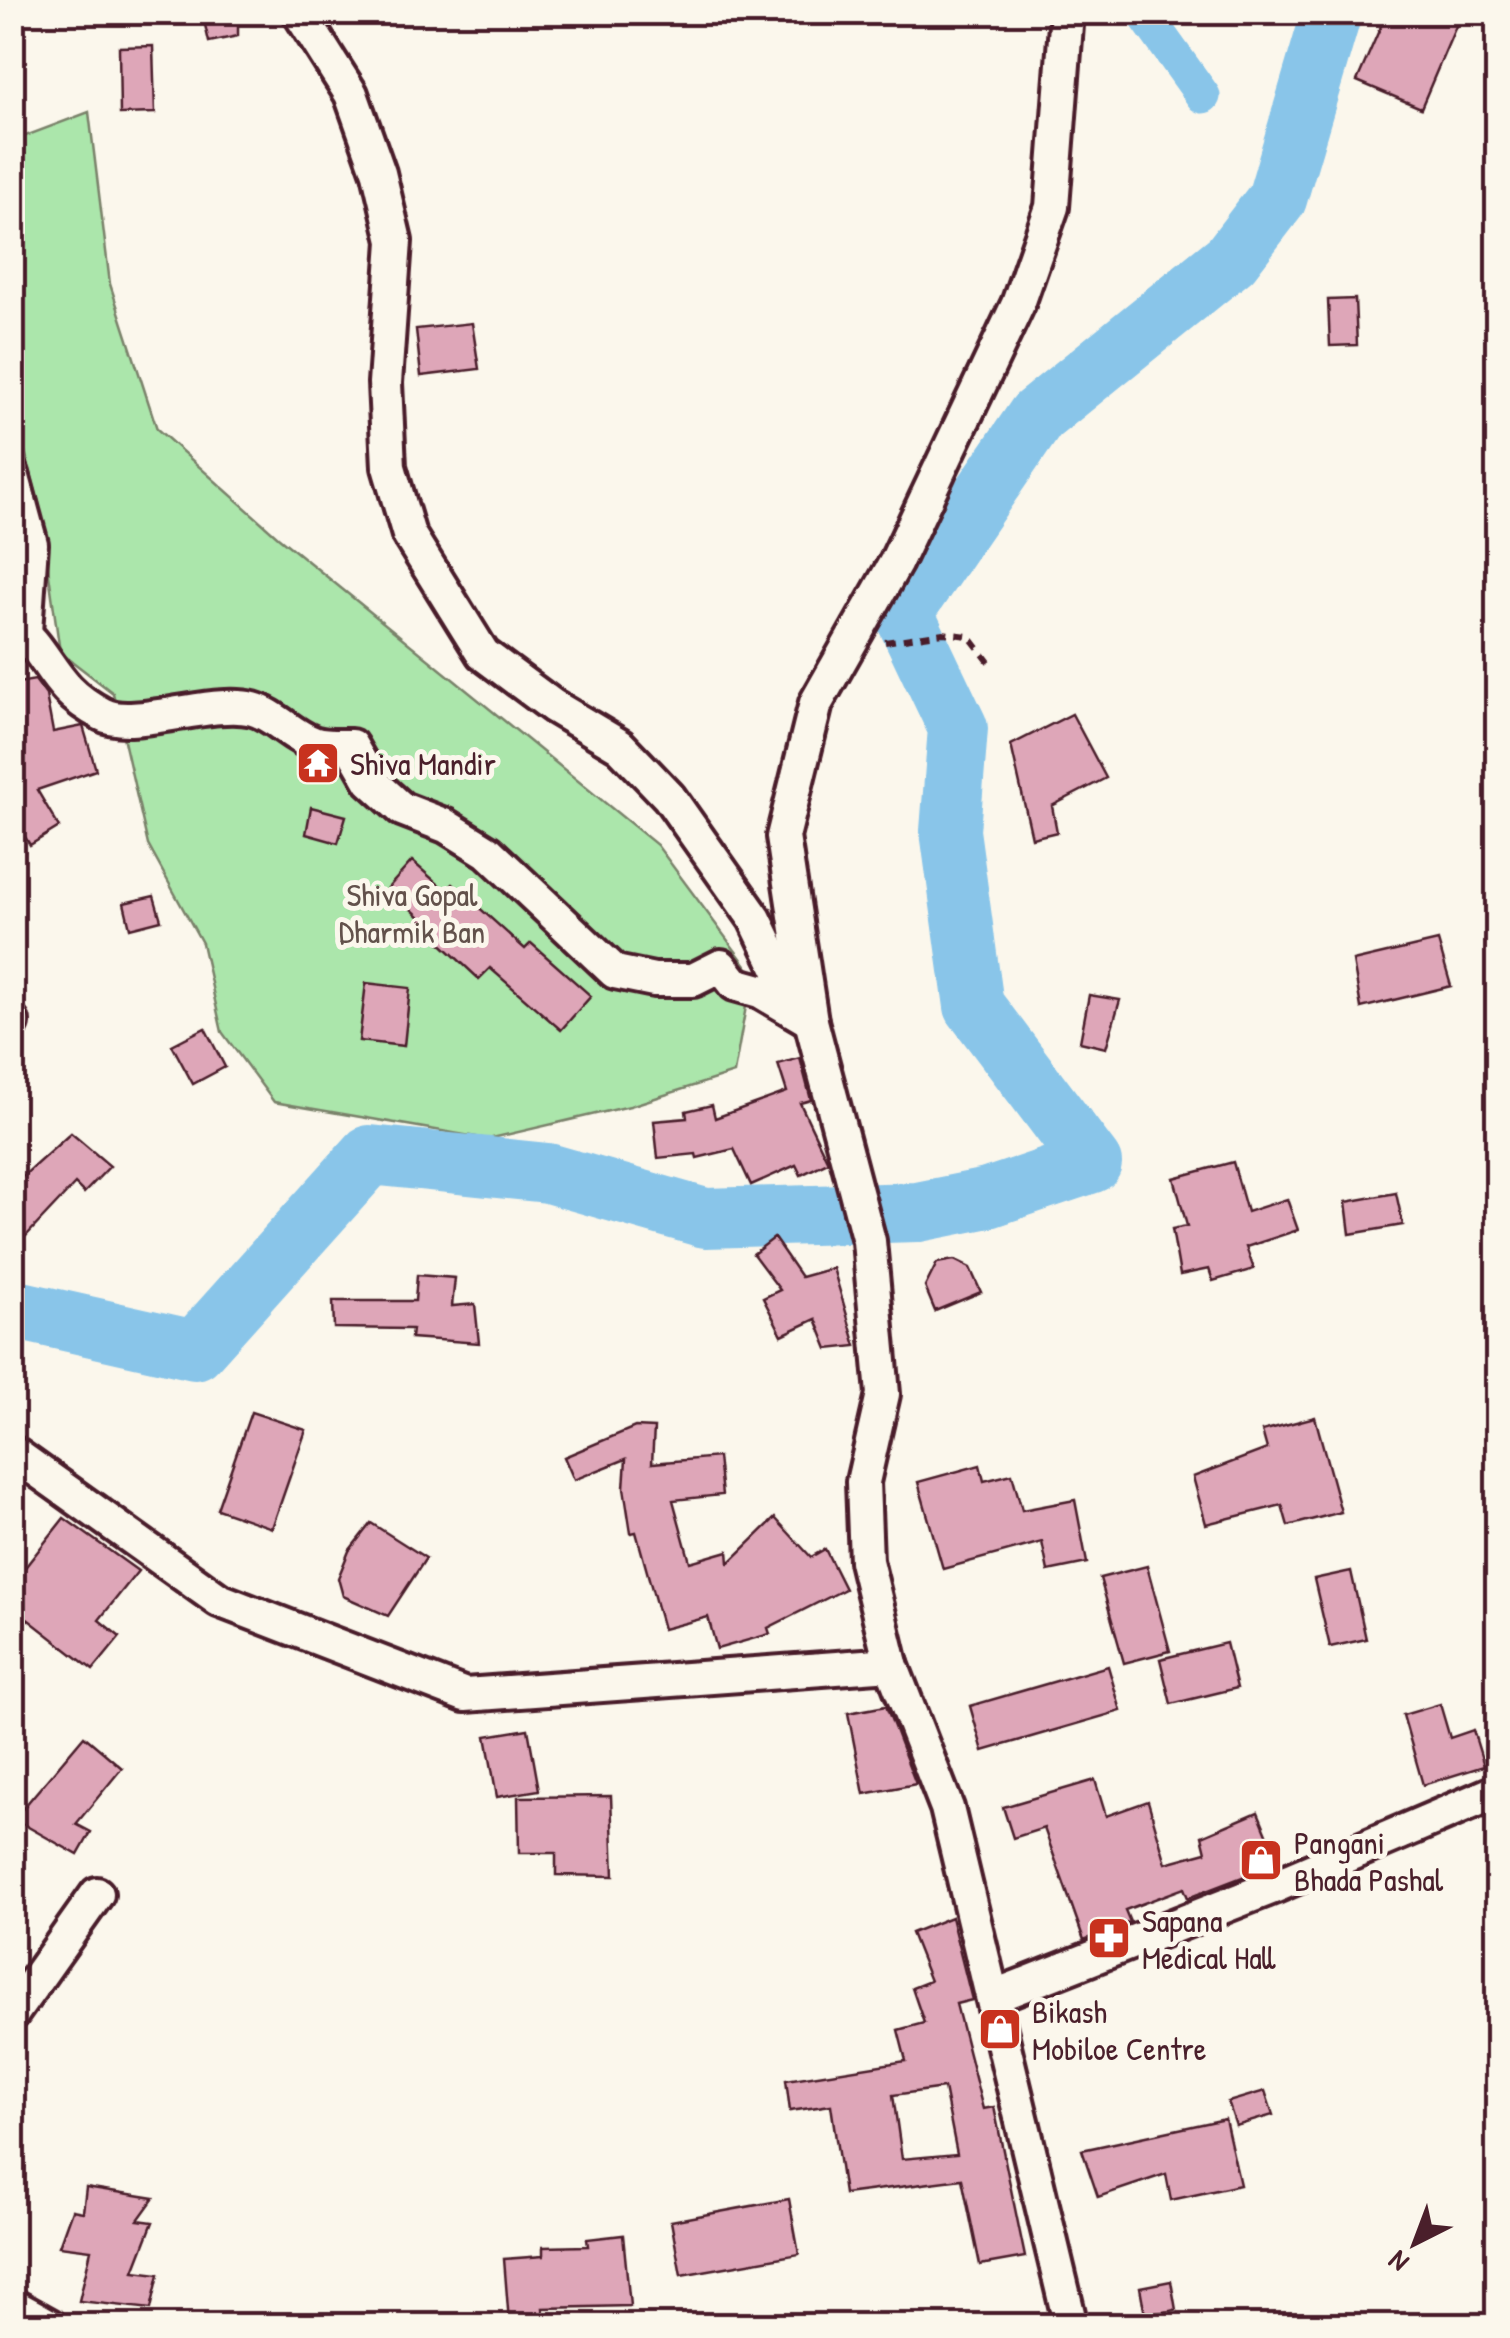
<svg xmlns="http://www.w3.org/2000/svg" width="1510" height="2338" viewBox="0 0 1510 2338" font-family="'Patrick Hand',sans-serif">
<rect width="100%" height="100%" fill="#fbf7ec"/>
<filter id="ink" filterUnits="userSpaceOnUse"><feTurbulence type="fractalNoise" baseFrequency=".01" numOctaves="2"/><feDisplacementMap in="SourceGraphic" scale="20" xChannelSelector="R" yChannelSelector="G"/><feConvolveMatrix kernelMatrix="1 2 1 2 8 2 1 2 1" color-interpolation-filters="sRGB"/></filter>
<g filter="url(#ink)">
<path fill="#abe6ab" stroke="#7a826b" stroke-width="2.5" d="M 89,112 L 110,284 L 157,429 L 278,537 L 657,845 L 752,973 L 734,1073 L 630,1106 L 488,1139 L 274,1102 L 222,1032 L 202,943 L 148,845 L 113,693 L 60,652 L 39,503 L 13,407 L 12,141 Z"/>
<g fill="none" stroke-linecap="round" stroke-linejoin="round">
<path stroke="#89c5e9" stroke-width="35" d="M 1143,12 L 1203,96"/>
<path stroke="#89c5e9" stroke-width="60" d="M 12,1309 L 195,1350 L 370,1155 L 548,1173 L 705,1218 L 918,1212 L 988,1198 L 1092,1163 L 974,1006 L 950,831 L 958,728 L 903,612 L 1037,416 L 1231,259 L 1277,199 L 1332,12"/>
</g>
<g fill="#dea6b8" stroke="#4a1f2b" stroke-width="2.5" fill-rule="evenodd">
<path d="M 202,12 L 238,12 L 238,36 L 209,42 Z"/>
<path d="M 1387,12 L 1462,12 L 1421,108 L 1357,81 Z"/>
<path d="M 153,46 L 155,113 L 120,114 L 119,47 Z"/>
<path d="M 1355,299 L 1357,345 L 1330,346 L 1328,300 Z"/>
<path d="M 472,323 L 479,369 L 421,376 L 416,329 Z"/>
<path d="M 35,680 L 46,695 L 53,732 L 83,726 L 96,770 L 37,790 L 59,827 L 30,845 L 12,816 L 12,684 Z"/>
<path d="M 1072,714 L 1106,778 L 1052,806 L 1057,832 L 1032,838 L 1011,745 Z"/>
<path d="M 311,807 L 346,816 L 338,843 L 306,834 Z"/>
<path d="M 412,861 L 446,891 L 453,884 L 525,949 L 531,943 L 591,996 L 561,1030 L 490,968 L 479,979 L 418,922 L 421,918 L 388,888 Z"/>
<path d="M 154,896 L 161,920 L 130,928 L 124,903 Z"/>
<path d="M 1438,941 L 1451,986 L 1361,1008 L 1353,961 Z"/>
<path d="M 366,983 L 410,988 L 404,1046 L 359,1041 Z"/>
<path d="M 1089,995 L 1120,1000 L 1106,1048 L 1080,1042 Z"/>
<path d="M 205,1028 L 225,1067 L 193,1084 L 172,1045 Z"/>
<path d="M 800,1058 L 811,1100 L 800,1103 L 828,1162 L 801,1175 L 796,1165 L 751,1185 L 734,1149 L 697,1158 L 696,1154 L 658,1158 L 654,1121 L 687,1118 L 686,1111 L 712,1105 L 715,1118 L 787,1092 L 778,1064 Z"/>
<path d="M 71,1133 L 110,1166 L 84,1193 L 75,1184 L 26,1236 L 12,1223 L 12,1186 Z"/>
<path d="M 1233,1162 L 1247,1212 L 1287,1199 L 1298,1230 L 1246,1247 L 1254,1269 L 1213,1281 L 1209,1269 L 1180,1275 L 1172,1229 L 1187,1226 L 1174,1178 Z"/>
<path d="M 1396,1193 L 1403,1225 L 1350,1234 L 1346,1202 Z"/>
<path d="M 774,1238 L 801,1277 L 833,1268 L 856,1346 L 828,1349 L 816,1319 L 782,1335 L 763,1298 L 780,1290 L 753,1254 Z"/>
<path d="M 954,1260 L 970,1268 L 981,1292 L 935,1311 L 925,1287 L 937,1263 Z"/>
<path d="M 417,1275 L 455,1278 L 452,1306 L 475,1304 L 479,1343 L 411,1338 L 412,1329 L 334,1328 L 333,1301 L 415,1301 Z"/>
<path d="M 251,1412 L 306,1430 L 272,1528 L 217,1509 Z"/>
<path d="M 1315,1417 L 1341,1512 L 1288,1526 L 1282,1505 L 1206,1524 L 1193,1477 L 1267,1449 L 1262,1431 Z"/>
<path d="M 635,1427 L 654,1428 L 652,1463 L 718,1457 L 722,1495 L 673,1500 L 690,1562 L 728,1551 L 729,1563 L 775,1518 L 811,1557 L 825,1549 L 845,1589 L 768,1628 L 770,1634 L 717,1649 L 708,1617 L 663,1629 L 636,1532 L 631,1533 L 624,1488 L 626,1459 L 574,1480 L 564,1457 Z"/>
<path d="M 980,1465 L 984,1481 L 1012,1474 L 1022,1510 L 1075,1500 L 1087,1563 L 1048,1571 L 1042,1542 L 943,1569 L 918,1482 Z"/>
<path d="M 64,1518 L 138,1571 L 99,1620 L 120,1637 L 93,1670 L 12,1607 L 12,1584 Z"/>
<path d="M 371,1523 L 426,1558 L 388,1616 L 343,1596 L 338,1578 L 349,1551 Z"/>
<path d="M 1147,1566 L 1170,1651 L 1124,1663 L 1100,1578 Z"/>
<path d="M 1351,1571 L 1366,1639 L 1330,1647 L 1314,1579 Z"/>
<path d="M 1226,1643 L 1237,1688 L 1171,1704 L 1160,1659 Z"/>
<path d="M 1108,1666 L 1121,1711 L 983,1751 L 970,1706 Z"/>
<path d="M 1440,1704 L 1450,1738 L 1473,1730 L 1484,1766 L 1423,1785 L 1403,1715 Z"/>
<path d="M 886,1706 L 916,1784 L 864,1794 L 848,1713 Z"/>
<path d="M 528,1729 L 539,1790 L 497,1797 L 486,1736 Z"/>
<path d="M 84,1736 L 122,1768 L 76,1824 L 91,1832 L 78,1855 L 14,1819 Z"/>
<path d="M 1095,1780 L 1106,1816 L 1148,1801 L 1166,1863 L 1206,1852 L 1202,1836 L 1258,1812 L 1279,1863 L 1188,1898 L 1184,1888 L 1125,1910 L 1130,1922 L 1084,1940 L 1044,1828 L 1013,1838 L 1003,1807 Z"/>
<path d="M 611,1796 L 614,1876 L 556,1875 L 556,1853 L 519,1853 L 518,1797 Z"/>
<path d="M 951,1917 L 972,2000 L 956,2004 L 983,2109 L 994,2107 L 1025,2257 L 980,2265 L 962,2179 L 844,2194 L 831,2105 L 790,2111 L 786,2080 L 906,2061 L 898,2030 L 924,2023 L 912,1988 L 930,1981 L 911,1933 ZM 944,2088 L 957,2154 L 902,2159 L 893,2095 Z"/>
<path d="M 1265,2091 L 1273,2115 L 1236,2126 L 1228,2102 Z"/>
<path d="M 1225,2119 L 1240,2185 L 1171,2200 L 1166,2174 L 1098,2197 L 1082,2150 Z"/>
<path d="M 86,2187 L 154,2198 L 138,2220 L 153,2222 L 134,2271 L 159,2274 L 151,2309 L 79,2301 L 91,2250 L 59,2246 L 72,2210 L 83,2212 Z"/>
<path d="M 789,2199 L 799,2254 L 681,2275 L 671,2221 Z"/>
<path d="M 623,2235 L 630,2306 L 543,2308 L 544,2320 L 509,2322 L 504,2259 L 543,2256 L 543,2247 L 588,2246 L 587,2239 Z"/>
<path d="M 1171,2281 L 1176,2310 L 1145,2315 L 1140,2287 Z"/>
</g>
<g fill="none" stroke-linecap="round" stroke-linejoin="round">
<g stroke="#4a1f2b" stroke-width="40">
<g id="street">
<path d="M 12,474 L 31,544 L 25,632 L 17,644"/>
<path d="M 12,623 C 51,652 49,687 102,714 C 132,731 212,698 253,709 C 275,715 292,736 313,743 C 324,747 339,746 351,746 L 371,781 L 402,809 L 446,826 L 488,852 L 615,972 L 654,980 L 693,980 L 721,966 L 735,984 L 760,991 L 811,1021 L 790,992 L 755,919 L 669,797 L 620,746 L 553,706 L 483,654 L 409,535 L 389,467 L 385,383 L 395,241 L 379,173 L 351,94 L 299,12"/>
<path d="M 12,1022 L 12,1023"/>
<path d="M 12,1452 L 219,1600 L 465,1695 L 891,1664 L 947,1808 L 1071,2326"/>
<path d="M 891,1664 L 866,1561 L 863,1482 L 883,1394 L 869,1241 L 811,1021 L 783,837 L 816,703 L 896,562 L 1018,304 L 1052,207 L 1067,12"/>
<path d="M 995,1996 L 1273,1887 L 1498,1791"/>
<path d="M 12,2014 L 97,1894"/>
<path d="M 12,2305 L 50,2326"/>
</g>
</g>
<path stroke="#4a1f2b" stroke-width="6" stroke-dasharray="10 8" stroke-linecap="butt" d="M 885,642 L 943,633 L 969,636 L 989,662"/>
<use href="#street" stroke="#fbf7ec" stroke-width="32"/>
</g>
</g>
<defs>
<g id="temple-square" transform="scale(2.25)"><rect x="-9" y="-9" width="18" height="18" rx="4" fill="#c8321e" stroke="#fbf7ec"/><path d="M0-6L5-2H3V0L6.5 2.5H4V6H1.5V3h-3V6H-4V2.5H-6.5L-3 0V-2H-5Z" fill="#fff"/></g>
<g id="shop-square" transform="scale(2.25)"><rect x="-9" y="-9" width="18" height="18" rx="4" fill="#c8321e" stroke="#fbf7ec"/><path d="M-5-2.5h2.3a2.7 3.5 0 0 1 5.4 0H5L5.5 6h-11ZM-1.5-2.5h3a1.5 2.3 0 0 0-3 0Z" fill="#fff"/></g>
<g id="pharmacy-square" transform="scale(2.25)"><rect x="-9" y="-9" width="18" height="18" rx="4" fill="#c8321e" stroke="#fbf7ec"/><path d="M-2-6h4v4h4v4h-4v4h-4v-4h-4v-4h4Z" fill="#fff"/></g>
</defs>
<g fill-rule="evenodd">
<use href="#temple-square" x="318" y="763"/>
<use href="#shop-square" x="1261" y="1860"/>
<use href="#pharmacy-square" x="1109" y="1938"/>
<use href="#shop-square" x="1000" y="2029"/>
</g>
<g text-anchor="middle" dominant-baseline="central" stroke-width="10" stroke-linejoin="round" paint-order="stroke">
<g font-size="32" fill="#4a1f2b" stroke="#fbf7ec" text-anchor="start">
<text x="350" y="763">Shiva Mandir</text>
<text x="1294" y="1842">Pangani<tspan x="1294" dy="37">Bhada Pashal</tspan></text>
<text x="1142" y="1920">Sapana<tspan x="1142" dy="37">Medical Hall</tspan></text>
<text x="1032" y="2011">Bikash<tspan x="1032" dy="37">Mobiloe Centre</tspan></text>
</g>
<g font-size="32" fill="#62514b" stroke="#fbf7ec">
<text x="412" y="894">Shiva Gopal<tspan x="412" dy="37">Dharmik Ban</tspan></text>
</g>
</g>
<rect width="1510" height="2338" fill="none" stroke="#fbf7ec" stroke-width="50"/>
<rect x="25" y="25" width="1460" height="2288" fill="none" stroke="#4a1f2b" stroke-width="4" filter="url(#ink)"/>
<g transform="translate(1415 2243) rotate(222)" stroke="#fbf7ec" stroke-width="8" paint-order="stroke">
<path d="M0-8L18 38L0 25L-18 38Z" fill="#4a1f2b"/>
<text y="-15" font-size="28" font-weight="bold" text-anchor="middle" fill="#4a1f2b">N</text>
</g>
</svg>
